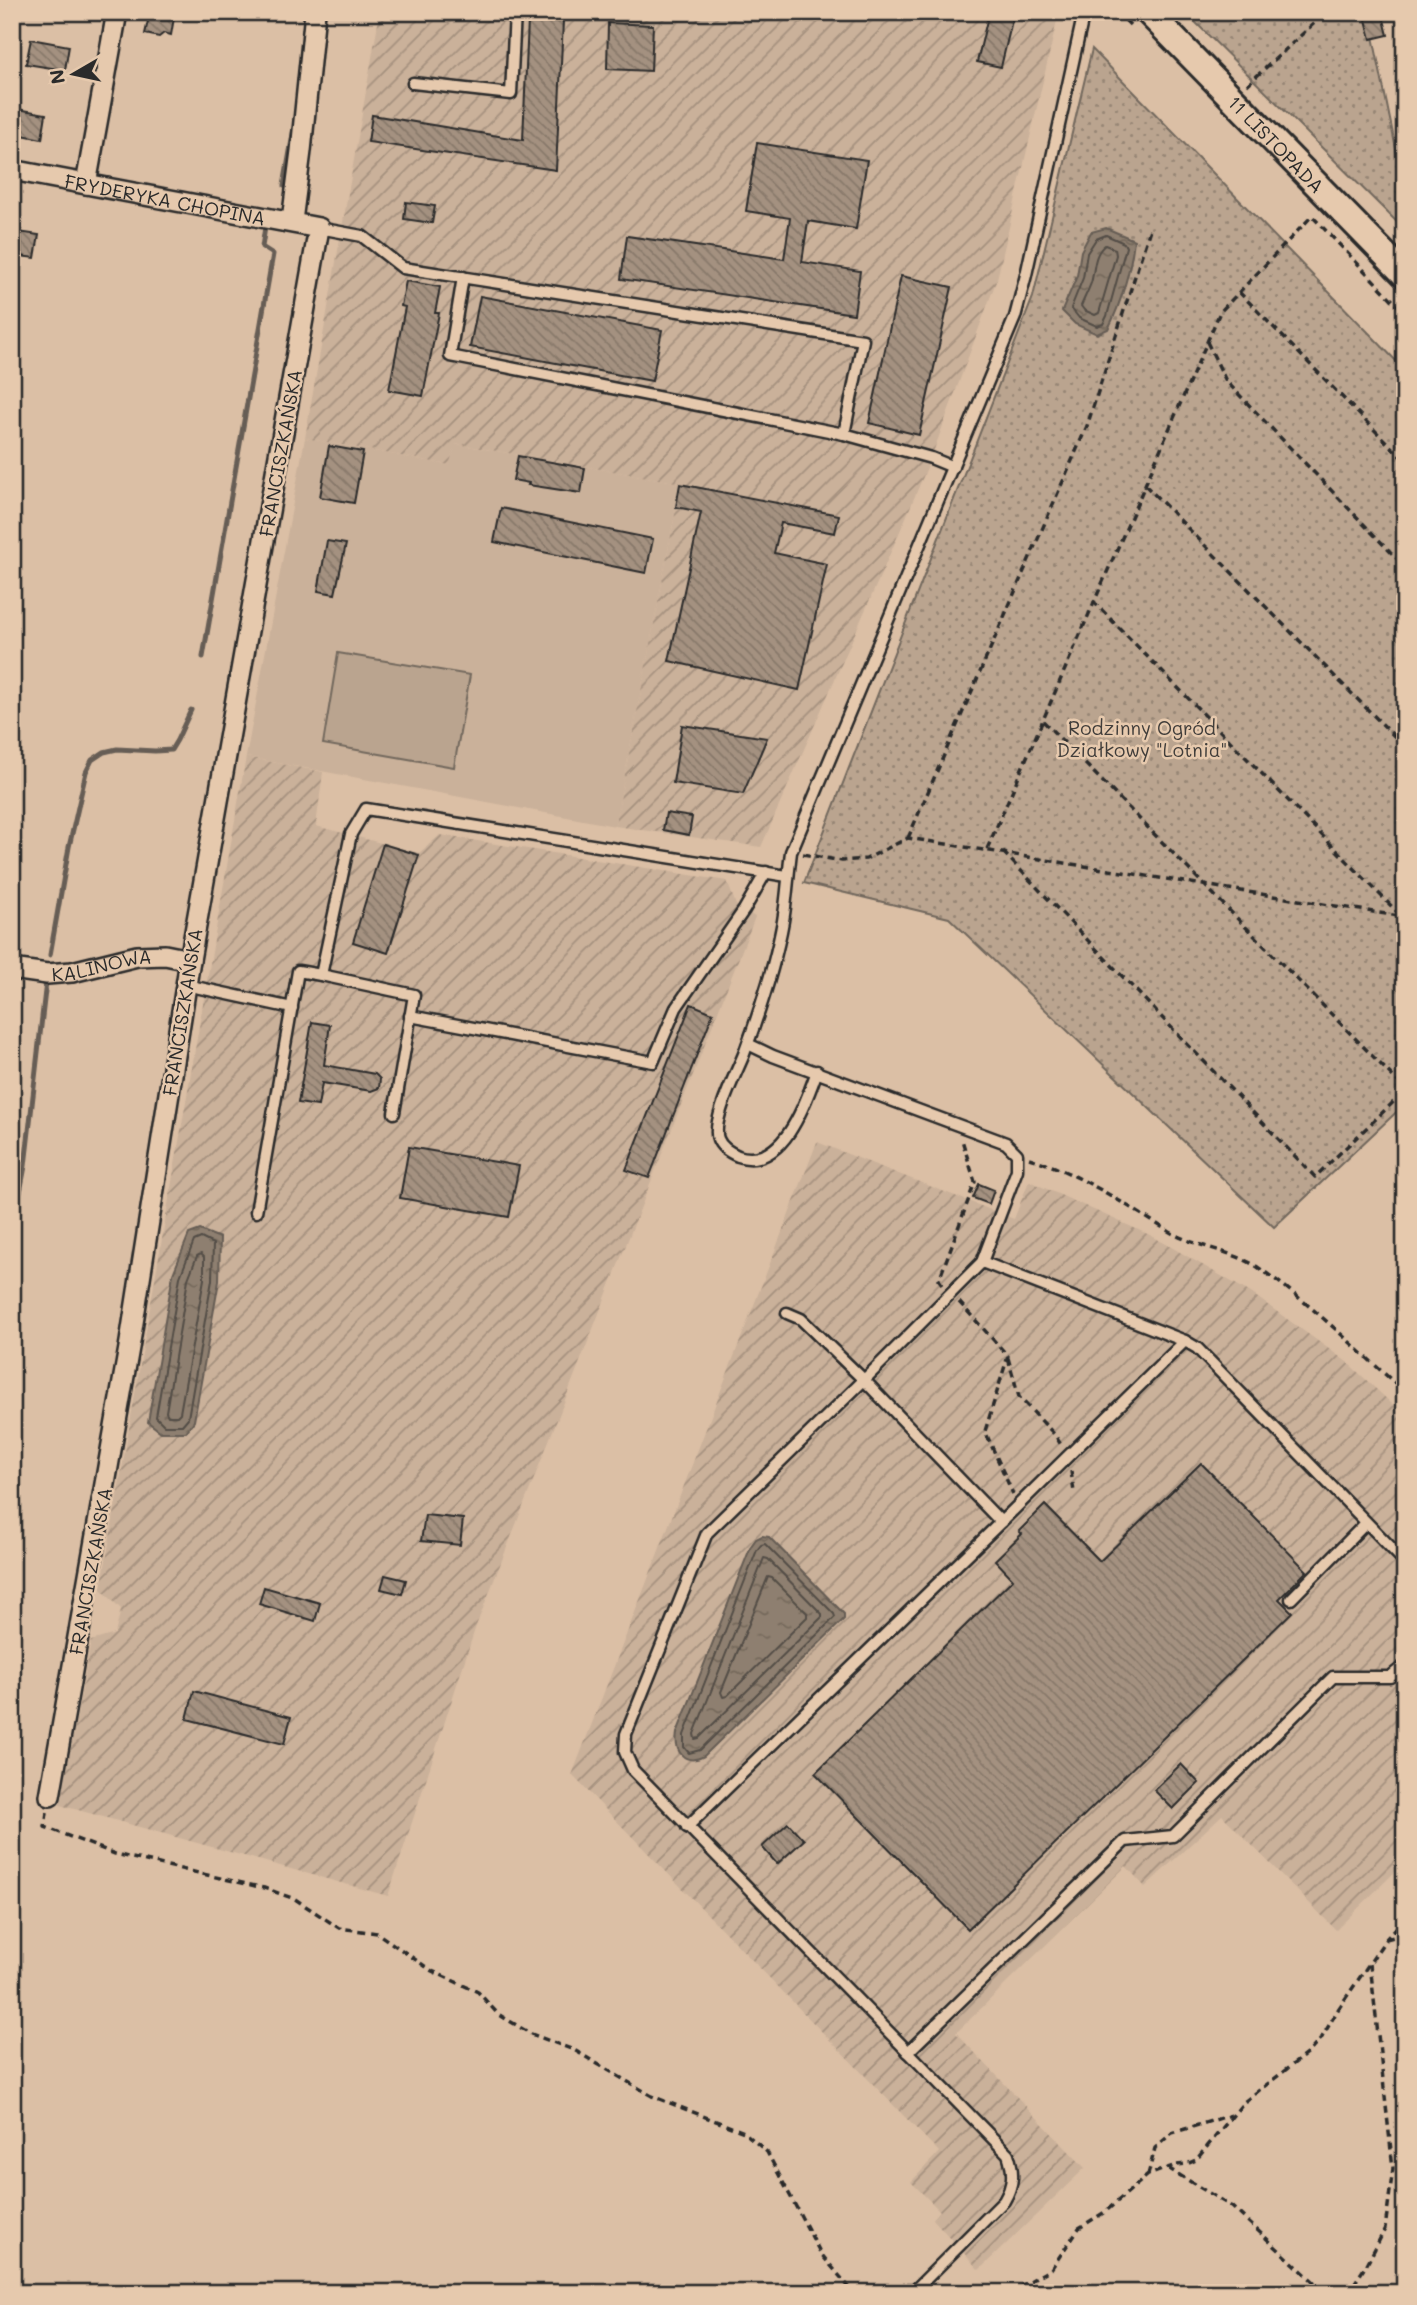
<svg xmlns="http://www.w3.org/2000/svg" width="1417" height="2305" viewBox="0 0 1417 2305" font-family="Mali,sans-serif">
<defs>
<pattern id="industrial-furrows" width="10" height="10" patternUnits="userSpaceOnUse" patternTransform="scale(1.75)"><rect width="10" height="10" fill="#cab19a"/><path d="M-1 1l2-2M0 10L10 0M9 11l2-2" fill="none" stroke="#a4907e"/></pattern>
<pattern id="park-dots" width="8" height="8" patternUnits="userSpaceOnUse" patternTransform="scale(1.75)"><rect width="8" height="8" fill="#baa48f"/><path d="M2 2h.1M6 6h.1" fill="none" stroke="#978675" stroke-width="1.8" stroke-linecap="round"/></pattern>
<pattern id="water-ripples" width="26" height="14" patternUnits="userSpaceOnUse" patternTransform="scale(1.75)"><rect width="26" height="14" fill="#8e7f6f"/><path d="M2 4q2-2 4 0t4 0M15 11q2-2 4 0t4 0" fill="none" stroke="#74685b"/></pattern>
<pattern id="building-back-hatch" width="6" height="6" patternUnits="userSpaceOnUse" patternTransform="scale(1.75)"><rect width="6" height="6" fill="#a49180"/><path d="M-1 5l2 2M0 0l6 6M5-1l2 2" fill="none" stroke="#867769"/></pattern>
</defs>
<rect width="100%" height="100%" fill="#dbbfa5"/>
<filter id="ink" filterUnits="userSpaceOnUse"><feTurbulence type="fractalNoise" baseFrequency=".0143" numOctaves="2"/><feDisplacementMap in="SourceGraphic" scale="14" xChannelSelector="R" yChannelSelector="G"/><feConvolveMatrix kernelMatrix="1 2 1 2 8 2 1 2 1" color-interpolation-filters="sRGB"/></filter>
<g filter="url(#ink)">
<path fill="#cab19a" d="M 305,438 L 449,465 L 455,444 L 681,483 L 615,826 L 246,757 Z"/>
<g fill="url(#industrial-furrows)">
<path d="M 380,12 L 1059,12 L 997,279 L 931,458 L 904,522 L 761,847 L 615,826 L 681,483 L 456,444 L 449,465 L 305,438 Z"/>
<path d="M 246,757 L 323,772 L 316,826 L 419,853 L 440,835 L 727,881 L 736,905 L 755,917 L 476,1626 L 388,1896 L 60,1805 L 91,1641 L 115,1634 L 121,1609 L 101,1589 Z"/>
<path d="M 817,1142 L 1014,1219 L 1029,1181 L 1152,1236 L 1251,1293 L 1347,1362 L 1405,1416 L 1405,1862 L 1336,1930 L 1222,1815 L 1145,1887 L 1126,1866 L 956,2033 L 1085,2168 L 979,2270 L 933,2219 L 940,2211 L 911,2182 L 939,2152 L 572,1775 Z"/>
</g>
<path fill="#baa48f" stroke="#72685d" stroke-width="2" d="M 338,653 L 470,675 L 454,767 L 323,744 Z"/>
<g fill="url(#park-dots)" stroke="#72685d" stroke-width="2">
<path d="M 1185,12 L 1368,12 L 1405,193 L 1405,230 Z"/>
<path d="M 1092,49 L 1405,370 L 1405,1104 L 1274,1227 L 949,918 L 804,883 L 1033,297 Z"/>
</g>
<g fill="url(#water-ripples)" stroke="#665d54" stroke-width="2">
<path d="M 1106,228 L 1134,240 C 1131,268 1121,304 1108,329 L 1097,334 L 1075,324 L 1062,311 L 1077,276 L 1081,251 L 1091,232 Z"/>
<path d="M 200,1230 L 220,1238 L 219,1281 L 194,1421 L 186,1432 L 161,1432 L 148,1422 L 173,1274 L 189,1234 Z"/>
<path d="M 762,1536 L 769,1537 L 844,1614 L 844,1619 L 704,1756 C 685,1766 674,1752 677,1733 L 751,1546 L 756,1539 Z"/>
</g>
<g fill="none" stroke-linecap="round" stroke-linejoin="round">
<g stroke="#534d46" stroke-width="2">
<path d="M 1106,235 L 1124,243 L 1126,247 L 1107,316 L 1103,324 L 1097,326 L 1079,318 L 1071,308 L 1083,278 L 1087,253 L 1096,239 Z"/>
<path d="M 1105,245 L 1115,249 L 1116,255 L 1099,313 L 1095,315 L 1084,310 L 1081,306 C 1084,299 1088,291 1091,283 C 1095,270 1093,254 1105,245 Z"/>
<path d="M 201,1238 L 213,1244 L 212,1280 L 188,1418 L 182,1425 L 164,1425 L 156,1417 L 180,1277 L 194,1241 Z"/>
<path d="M 201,1254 L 204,1257 L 204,1279 L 180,1413 L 177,1416 L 168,1416 L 166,1412 L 188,1279 L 197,1256 Z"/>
<path d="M 765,1544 L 834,1614 L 835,1617 L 700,1750 L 689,1753 L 684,1747 L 684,1735 L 757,1550 L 761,1545 Z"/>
<path d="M 764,1558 L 768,1559 L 822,1614 L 822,1617 L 699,1738 L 695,1739 L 694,1734 Z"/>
<path d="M 768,1577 L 772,1578 L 807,1613 L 807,1617 L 727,1696 L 723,1697 L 721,1692 Z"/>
</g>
<g stroke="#665d54" stroke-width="5">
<path d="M 284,186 L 294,128"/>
<path d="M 203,657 L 273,254 L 262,247 L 265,227"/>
<path d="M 50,955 L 69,847 L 86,772 L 92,760 L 104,752 L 117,749 L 155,751 L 171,750 L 177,740 L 191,710"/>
<path d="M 12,1234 L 25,1166 L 46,982"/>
</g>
</g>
<g fill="url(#building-back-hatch)" stroke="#2b2b2b" stroke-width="2">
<path d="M 150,12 L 175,12 L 171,35 L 164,33 L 159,37 L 145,34 Z"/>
<path d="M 989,12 L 1014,12 L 1001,67 L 977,62 Z"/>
<path d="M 1364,12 L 1382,12 L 1388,35 L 1371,39 Z"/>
<path d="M 528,20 L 563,21 L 556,170 L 368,142 L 372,115 L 523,140 Z"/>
<path d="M 608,23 L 653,25 L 651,71 L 607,69 Z"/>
<path d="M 31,39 L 69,46 L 65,70 L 26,64 Z"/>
<path d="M 12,108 L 46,114 L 42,139 L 12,133 Z"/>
<path d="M 757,143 L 867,160 L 856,229 L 808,221 L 802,262 L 860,271 L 854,314 L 621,279 L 627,236 L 784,259 L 790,218 L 746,211 Z"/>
<path d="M 406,202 L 435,206 L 432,223 L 404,219 Z"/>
<path d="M 12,231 L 39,235 L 35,258 L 12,255 Z"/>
<path d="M 901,276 L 952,287 L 919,435 L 869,423 Z"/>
<path d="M 406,281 L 440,287 L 435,313 L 439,313 L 423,396 L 389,390 L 405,307 L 401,306 Z"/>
<path d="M 480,296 L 662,330 L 652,381 L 470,347 Z"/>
<path d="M 329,446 L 363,452 L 354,503 L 320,497 Z"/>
<path d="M 518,456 L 585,468 L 581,493 L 528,485 L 529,483 L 513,480 Z"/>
<path d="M 680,484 L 839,515 L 835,533 L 781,523 L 774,553 L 827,564 L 799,690 L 669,661 L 701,512 L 676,507 Z"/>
<path d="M 501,508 L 653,539 L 646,573 L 494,542 Z"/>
<path d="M 327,541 L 346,544 L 335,594 L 318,591 Z"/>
<path d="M 682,725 L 767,738 L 743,794 L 673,783 Z"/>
<path d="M 666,813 L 692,817 L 689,835 L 663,830 Z"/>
<path d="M 383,844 L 419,855 L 388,953 L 353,942 Z"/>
<path d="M 691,1004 L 713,1013 L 649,1178 L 626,1170 Z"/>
<path d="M 312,1022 L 330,1025 L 324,1065 L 375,1074 L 380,1079 L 379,1088 L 371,1091 L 322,1083 L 318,1106 L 298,1103 Z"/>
<path d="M 409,1147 L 519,1166 L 509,1217 L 400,1198 Z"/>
<path d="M 979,1184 L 994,1190 L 989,1204 L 973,1198 Z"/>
<path d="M 1201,1463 L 1307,1571 L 1279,1599 L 1292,1612 L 968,1929 L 815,1773 L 1013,1579 L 995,1560 L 1022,1534 L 1019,1531 L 1045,1505 L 1100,1561 Z"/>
<path d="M 425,1515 L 463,1519 L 460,1545 L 421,1541 Z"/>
<path d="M 385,1575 L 406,1580 L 402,1594 L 381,1589 Z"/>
<path d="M 264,1587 L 320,1603 L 315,1621 L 259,1604 Z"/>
<path d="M 194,1691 L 291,1717 L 284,1744 L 187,1719 Z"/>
<path d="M 1181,1764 L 1199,1783 L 1173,1809 L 1154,1790 Z"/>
<path d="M 788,1823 L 804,1840 L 777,1864 L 762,1847 Z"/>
</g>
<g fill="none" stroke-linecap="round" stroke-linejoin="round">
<g stroke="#2b2b2b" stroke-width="15">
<g id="service">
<path d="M 413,83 L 511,94 L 515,12"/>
<path d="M 319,228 L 362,236 L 403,268 L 863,340 L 844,434"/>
<path d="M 463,277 L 450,356 L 844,434 L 931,458 L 953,467"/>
<path d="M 321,975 L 414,995 L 394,1113"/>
<path d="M 186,985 L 292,1008"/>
<path d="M 410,1016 L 653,1062 L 676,1008 L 744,910 L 766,872"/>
<path d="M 748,1044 L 773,1056 L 1006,1143 L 1017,1154 L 1017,1170 L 982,1262 L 864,1380 L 707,1533 L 626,1734 L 625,1752 L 633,1770 L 1008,2154 C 1014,2172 1014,2184 1004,2201 L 912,2293"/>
<path d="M 817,1071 C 806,1102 783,1171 738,1156 C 731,1153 721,1147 718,1139 C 711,1121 737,1072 744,1054 C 760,1011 775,966 783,921 C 787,898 788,875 791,852 L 1015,317 L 1026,275 L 1084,12"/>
<path d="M 256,1212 L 298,971 L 321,975 L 351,834 L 366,809 L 787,876"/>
<path d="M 982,1262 L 1185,1341 L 1197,1348 L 1405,1562"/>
<path d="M 787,1313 L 801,1319 L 864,1380 L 1001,1522"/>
<path d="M 1291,1599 L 1366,1523"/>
<path d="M 687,1827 L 1001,1522 L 1185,1341"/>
<path d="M 908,2052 L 1125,1841 L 1173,1836 L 1333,1677 L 1390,1677 L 1405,1665"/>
</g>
</g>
<g stroke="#2b2b2b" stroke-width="24">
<g id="minor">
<path id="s1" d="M 12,170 L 319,228 L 190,960 L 130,1342 L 50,1796"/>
<path d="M 86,184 L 117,12"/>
<path d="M 292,221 L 301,151 L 315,12"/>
<path id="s2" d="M 12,969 L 47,974 L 72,972 L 137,956 L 165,955 L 190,960"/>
</g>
</g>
<g stroke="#2b2b2b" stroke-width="30">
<g id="tertiary">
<path id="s3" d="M 1148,12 L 1405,275"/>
</g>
</g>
<g stroke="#2b2b2b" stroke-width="3.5" stroke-dasharray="7 5" stroke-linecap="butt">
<path d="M 1117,12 L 1130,25"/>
<path d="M 1247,85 L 1323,15 L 1323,12"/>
<path d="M 1239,292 L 1405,461"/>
<path d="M 1207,342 L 1226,381 L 1405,567"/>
<path d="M 1145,485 L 1405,747"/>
<path d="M 1093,601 L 1402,917"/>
<path d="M 1043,721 L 1405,1089"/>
<path d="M 908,838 L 1087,426 L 1151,226"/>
<path d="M 987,849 L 1220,312 L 1312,216 L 1405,313"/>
<path d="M 1003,852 L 1315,1177 L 1405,1091"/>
<path d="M 803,854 L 842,861 L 866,859 L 908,838 L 1405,917"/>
<path d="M 1029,1158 C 1080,1173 1125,1205 1170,1232 C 1198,1248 1232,1250 1259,1268 C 1311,1303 1357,1350 1405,1392"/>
<path d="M 942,1284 L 939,1280 L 975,1182 L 962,1140"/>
<path d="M 959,1302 L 1008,1356 L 985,1431 L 1013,1494"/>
<path d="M 1008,1358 L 1019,1397 L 1055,1435 L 1061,1445"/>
<path d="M 1071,1471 L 1074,1492"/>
<path d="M 47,1812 L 45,1827 L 115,1854 L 264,1888 L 295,1899 L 339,1928 L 377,1933 L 432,1971 L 478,1992 L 498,2014 L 531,2034 L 574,2050 L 652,2096 L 744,2132 L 767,2152 L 821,2254 L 854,2293"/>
<path d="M 1386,1939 L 1405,1934"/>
<path d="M 1168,2168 L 1232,2207 L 1326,2293"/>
<path d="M 1148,2175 L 1155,2148 L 1172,2133 L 1231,2115"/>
<path d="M 1009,2293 L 1051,2269 L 1079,2228 L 1105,2212 L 1148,2175 L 1176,2165 L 1187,2164 L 1196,2160 L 1244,2102 L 1309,2052 L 1321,2039 L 1339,2008 L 1386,1939 L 1405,1918"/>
<path d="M 1331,2293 L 1354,2284 L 1367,2264 L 1385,2229 L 1393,2168 L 1370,1964"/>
</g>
<use href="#service" stroke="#e6c9ad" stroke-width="10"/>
<use href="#minor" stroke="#e6c9ad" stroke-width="19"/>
<use href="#tertiary" stroke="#e6c9ad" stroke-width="24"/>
</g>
</g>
<g text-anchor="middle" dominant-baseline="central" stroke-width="5" stroke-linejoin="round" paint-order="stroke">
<g font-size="19" fill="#2b2b2b" stroke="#e6c9ad">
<text stroke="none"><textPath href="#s3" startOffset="184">11 LISTOPADA</textPath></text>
<text stroke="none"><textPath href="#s1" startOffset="156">FRYDERYKA CHOPINA</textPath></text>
<text transform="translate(280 453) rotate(-80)">FRANCISZKAŃSKA</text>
<text stroke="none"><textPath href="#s2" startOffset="91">KALINOWA</textPath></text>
<text transform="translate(182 1012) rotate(-81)">FRANCISZKAŃSKA</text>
<text transform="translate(90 1571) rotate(-80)">FRANCISZKAŃSKA</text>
</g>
<g font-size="19" fill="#403d3a" stroke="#e6c9ad">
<text x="1142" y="727">Rodzinny Ogród<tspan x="1142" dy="22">Działkowy "Lotnia"</tspan></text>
</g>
</g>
<rect width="1417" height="2305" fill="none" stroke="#e6c9ad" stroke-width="42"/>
<rect x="21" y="21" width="1375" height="2263" fill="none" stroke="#2b2b2b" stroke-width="2.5" filter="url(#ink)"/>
<g transform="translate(74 74) rotate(261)" stroke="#e6c9ad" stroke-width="5" paint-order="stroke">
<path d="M0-5L12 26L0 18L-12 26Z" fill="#2b2b2b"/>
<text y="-10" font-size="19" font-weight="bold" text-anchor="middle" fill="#2b2b2b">N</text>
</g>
</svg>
